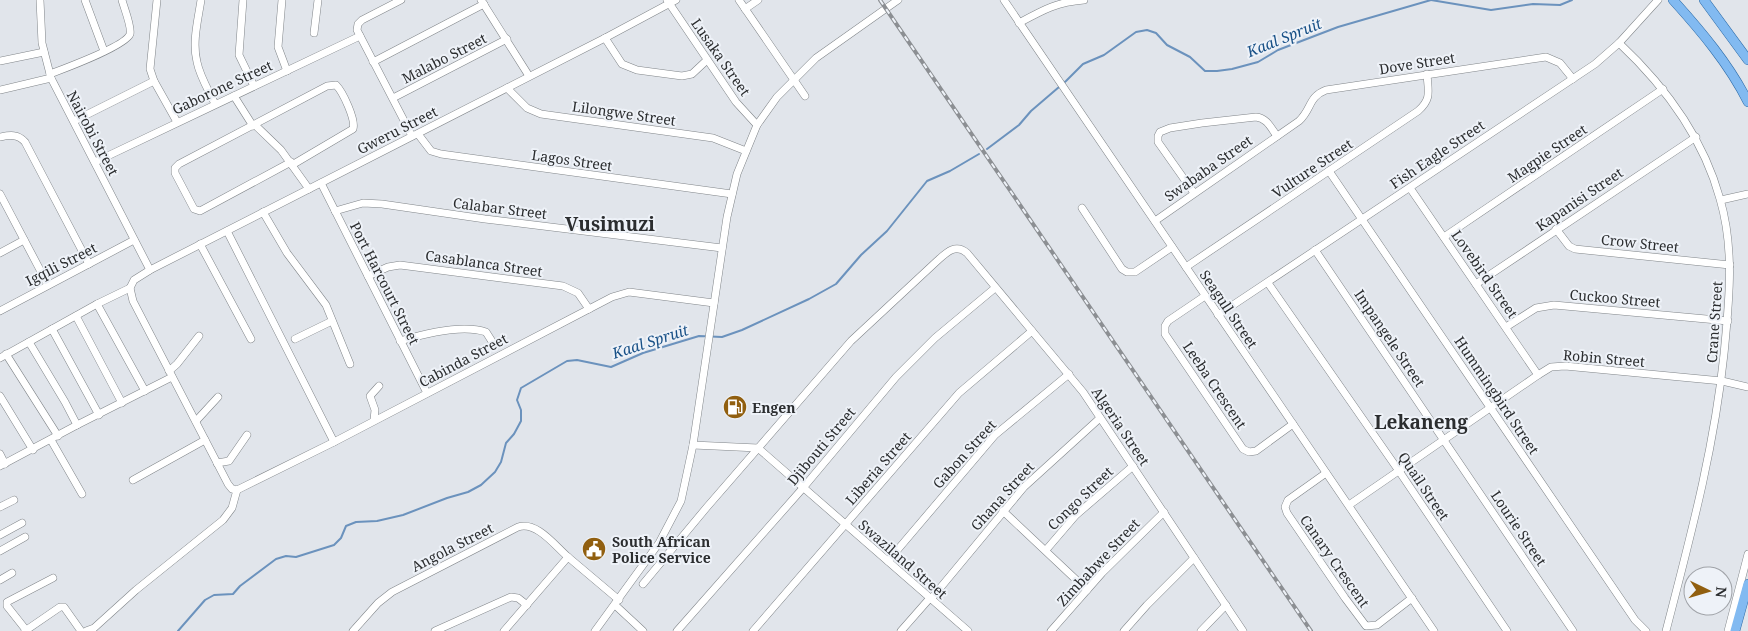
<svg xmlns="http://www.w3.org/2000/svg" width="1748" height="631" viewBox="0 0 1748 631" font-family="'Noto Serif',serif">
<rect width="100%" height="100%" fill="#e1e5eb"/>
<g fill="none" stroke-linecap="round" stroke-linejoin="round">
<g stroke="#6b92bd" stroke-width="2">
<path d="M 1431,0 L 1491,10 L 1533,4 L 1560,5 L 1572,0"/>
<path d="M 987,149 L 1019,125 L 1031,111 L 1066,81 L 1083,64 L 1104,55 L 1136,32 L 1147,30 L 1156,33 L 1167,45 L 1190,57 L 1205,71 L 1217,71 L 1232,69 L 1258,62 L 1278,50 L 1338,27 L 1431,0"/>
<path d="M 178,631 L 205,600 L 214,595 L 233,594 L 240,586 L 276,559 L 286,556 L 296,557 L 334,545 L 341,538 L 346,526 L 356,522 L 377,521 L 403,515 L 447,498 L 468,492 L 481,485 L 495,472 L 501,462 L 506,443 L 514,434 L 521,421 L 521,410 L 517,400 L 521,388 L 567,361 L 577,360 L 611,367 L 643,353 L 699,336 L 722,337 L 742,330 L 809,299 L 836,284 L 861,255 L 887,231 L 927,181 L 950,171 L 979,154"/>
</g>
<g stroke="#808589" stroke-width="8">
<g id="minor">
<path d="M 40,0 L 42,43 L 51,78 L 150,270"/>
<path d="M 85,0 L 104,51"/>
<path d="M 157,0 L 150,69 L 154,81 L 177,122"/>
<path d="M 201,0 C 198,20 192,42 197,62 C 200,77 209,91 215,104"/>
<path d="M 243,0 L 239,55 L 254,86"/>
<path d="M 282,0 L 278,47 L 287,71"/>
<path d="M 401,0 L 362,20 L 358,24 L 357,30 L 412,136"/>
<path d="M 481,0 L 529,76"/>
<path d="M 667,0 L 736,102 L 757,125"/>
<path d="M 676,0 L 605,38 L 150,270 L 134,280 L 130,288 L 133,301 L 228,484 L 232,489 L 237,490 L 334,442 L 589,309 L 612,297 L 629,292 L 714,303"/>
<path d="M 739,0 L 805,96"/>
<path d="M 1004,0 L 1434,631"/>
<path d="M 745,9 L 758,0"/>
<path d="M 1019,23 C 1043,10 1057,2 1084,0"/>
<path d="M 314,33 L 318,0"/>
<path d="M 605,38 L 622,64 L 637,70 L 682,76 L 692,74 L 707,60"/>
<path d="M 1619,43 C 1666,87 1703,137 1720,199 C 1735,250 1729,302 1724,354 C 1714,450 1690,538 1666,631"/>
<path d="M 0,61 L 44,52"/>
<path d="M 373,62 L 484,4"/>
<path d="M 50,74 C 63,69 126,46 130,34 C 132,27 124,8 122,0"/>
<path d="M 507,88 L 527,108 L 541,114 L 713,138 L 746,151"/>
<path d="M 0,90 L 51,78"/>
<path d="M 234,96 L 253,126"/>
<path d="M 393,98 L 507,39"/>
<path d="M 74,121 L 154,81"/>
<path d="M 255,125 L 281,150 L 309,189"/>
<path d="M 418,134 L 431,151 L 441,154 L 732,194"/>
<path d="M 0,137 C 10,135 18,134 25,142 L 89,264"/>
<path d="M 95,162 L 360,36"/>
<path d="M 291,162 L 200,211 L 194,209 L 175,173 L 175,168 L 179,164 L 327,86 L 336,85 C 343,92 356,120 353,129 L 292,165"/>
<path d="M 1329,171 L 1635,620 L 1646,631"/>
<path d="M 321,183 L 427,393"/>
<path d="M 1410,188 L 1538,375"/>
<path d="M 1194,193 L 1158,142 L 1158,136 L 1160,132 L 1170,128 L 1202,123 L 1256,117 C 1267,118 1271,128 1277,136"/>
<path d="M 0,194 L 48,285"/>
<path d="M 1721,200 L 1748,194"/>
<path d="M 1082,208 L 1122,269 L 1127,272 L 1135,272 L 1172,247"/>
<path d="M 335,211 L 363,203 L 382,204 L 485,219 L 722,248"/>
<path d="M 263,212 L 287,253 L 326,305 L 350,364"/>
<path d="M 1155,221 L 1299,121 C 1312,109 1308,97 1326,90 L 1546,57 L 1560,63 L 1573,79"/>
<path d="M 1556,229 L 1569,246 L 1575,249 L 1730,265"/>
<path d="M 227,231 L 334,442"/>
<path d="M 1444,237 L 1663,89"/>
<path d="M 200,244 L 251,339"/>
<path d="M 1315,250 L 1573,631"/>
<path d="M 0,253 L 24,240"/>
<path d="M 1186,267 L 1418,111 C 1432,99 1428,91 1427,74"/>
<path d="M 368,276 L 388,267 L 400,265 L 563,286 L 578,293 L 589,309"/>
<path d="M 1268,283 L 1399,471 L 1507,631"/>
<path d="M 1476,284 L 1696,137"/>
<path d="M 1205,296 L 1168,321 L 1165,326 L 1165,334 L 1243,449 L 1249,452 L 1256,451 L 1293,424"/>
<path d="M 97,304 L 145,391"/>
<path d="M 0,311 L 134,240"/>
<path d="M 1218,315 L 1595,64 L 1619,43 L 1658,0"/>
<path d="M 76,316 L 122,403"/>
<path d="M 1506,327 L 1536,308 L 1554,305 L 1728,321"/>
<path d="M 52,329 L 99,415"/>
<path d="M 295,339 L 332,321"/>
<path d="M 400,341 C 423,334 463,324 486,332 L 493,343"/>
<path d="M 29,342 L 65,402 L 77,425"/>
<path d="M 6,354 L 58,436"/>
<path d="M 0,358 L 97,304 L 130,288"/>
<path d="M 169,371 L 177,364 L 199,336"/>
<path d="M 0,396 L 33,450"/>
<path d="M 374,420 L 375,410 L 370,396 L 379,386"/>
<path d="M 196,421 L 218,397"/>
<path d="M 51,440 L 82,494"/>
<path d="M 693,445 L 758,448 L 968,631"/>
<path d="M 0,454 L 5,464"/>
<path d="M 217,463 L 229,461 L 247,435"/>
<path d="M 0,466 L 77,425 L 172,377"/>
<path d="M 1326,473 L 1288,500 L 1285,507 L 1287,513 L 1345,598 L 1366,626 L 1377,625 L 1412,598"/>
<path d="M 133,480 L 205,440"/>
<path d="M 1349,505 L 1538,375 L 1551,367 L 1565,366 L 1722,381 L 1748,387"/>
<path d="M 0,507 L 14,500"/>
<path d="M 1003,511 L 1087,590"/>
<path d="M 0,535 L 22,523"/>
<path d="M 1046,550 L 1076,515 L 1133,466"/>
<path d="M 0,551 L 25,537"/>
<path d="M 888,561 L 995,435 L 1069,374"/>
<path d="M 0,580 L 12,573"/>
<path d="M 643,584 L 707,507 L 851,341 L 937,261 C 946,253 955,243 967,253 L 1083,392 L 1243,631"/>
<path d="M 931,599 L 1024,487 L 1100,418"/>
<path d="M 615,605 L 643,631"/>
<path d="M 26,630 L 7,606 L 7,602 L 53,578"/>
<path d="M 25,631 L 60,607 L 64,607 L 81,631"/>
<path d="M 86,631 L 94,628 L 136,590 L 223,520 L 232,508 L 237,490"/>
<path d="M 353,631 L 378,603 L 392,592 L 518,527 C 537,521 555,546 568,557"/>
<path d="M 435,631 L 511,597 L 518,598 L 527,605"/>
<path d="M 504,631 L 568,557 L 619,600"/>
<path d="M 595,631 L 659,543 L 681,501 L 693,445 L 727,217 L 737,174 L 757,125 L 777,97 L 816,58 L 898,0"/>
<path d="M 677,631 L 803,488 L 896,377 L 935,338 L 995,288"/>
<path d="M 753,631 L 959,393 L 1032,331"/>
<path d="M 901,631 L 930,598"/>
<path d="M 1051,631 L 1102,573 L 1164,512"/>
<path d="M 1124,631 L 1147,605 L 1194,558"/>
<path d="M 1201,631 L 1226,605"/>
<path d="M 1728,631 L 1748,554"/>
</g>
</g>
<g stroke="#2d6ba7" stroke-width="10">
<g id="major">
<path d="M 1673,0 C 1701,31 1729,64 1748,102"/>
<path d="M 1704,0 L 1748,60"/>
<path d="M 1735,631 L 1748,584"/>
</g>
</g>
<use href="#minor" stroke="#fff" stroke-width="7"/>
<use href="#major" stroke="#82baf1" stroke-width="9"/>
<g stroke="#8c8f93" stroke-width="4">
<path id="rail" d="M 880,0 L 1311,631"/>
</g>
<use href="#rail" stroke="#eef2f8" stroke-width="2" stroke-dasharray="5.5" stroke-linecap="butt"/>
</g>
<defs>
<g id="fuel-disc" transform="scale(1.25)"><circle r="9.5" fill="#915f0f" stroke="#eef2f8"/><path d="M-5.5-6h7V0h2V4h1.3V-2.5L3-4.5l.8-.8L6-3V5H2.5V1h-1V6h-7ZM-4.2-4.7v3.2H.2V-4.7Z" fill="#fff"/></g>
<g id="civic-disc" transform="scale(1.25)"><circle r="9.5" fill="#915f0f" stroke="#eef2f8"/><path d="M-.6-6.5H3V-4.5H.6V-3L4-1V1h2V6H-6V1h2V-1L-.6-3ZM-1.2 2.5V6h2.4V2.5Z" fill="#fff"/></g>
</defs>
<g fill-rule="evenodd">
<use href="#fuel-disc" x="735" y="407"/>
<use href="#civic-disc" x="594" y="549"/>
</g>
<g text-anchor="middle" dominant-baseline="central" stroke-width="4" stroke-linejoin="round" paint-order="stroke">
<g font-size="14" fill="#2b2d2f" stroke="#eef2f8">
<text transform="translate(721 57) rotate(55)">Lusaka Street</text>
<text transform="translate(444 58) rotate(-27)">Malabo Street</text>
<text transform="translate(1417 63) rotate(-9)">Dove Street</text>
<text transform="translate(222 87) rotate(-25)">Gaborone Street</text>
<text transform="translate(624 113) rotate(8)">Lilongwe Street</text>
<text transform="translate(397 130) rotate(-27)">Gweru Street</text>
<text transform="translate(93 133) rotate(62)">Nairobi Street</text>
<text transform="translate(1547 153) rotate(-34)">Magpie Street</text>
<text transform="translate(1437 154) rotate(-34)">Fish Eagle Street</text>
<text transform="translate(572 160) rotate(8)">Lagos Street</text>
<text transform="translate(1208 168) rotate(-35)">Swababa Street</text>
<text transform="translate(1312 168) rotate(-34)">Vulture Street</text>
<text transform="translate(1579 199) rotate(-34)">Kapanisi Street</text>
<text transform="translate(500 208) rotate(7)">Calabar Street</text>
<text transform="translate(1640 243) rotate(6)">Crow Street</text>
<text transform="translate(484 263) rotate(8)">Casablanca Street</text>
<text transform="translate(61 264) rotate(-27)">Igqili Street</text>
<text transform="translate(1485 274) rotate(55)">Lovebird Street</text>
<text transform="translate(385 283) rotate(63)">Port Harcourt Street</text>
<text transform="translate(1615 298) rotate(5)">Cuckoo Street</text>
<text transform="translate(1229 309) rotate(56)">Seagull Street</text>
<text transform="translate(1714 322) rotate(-86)">Crane Street</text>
<text transform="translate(1390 338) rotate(56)">Impangele Street</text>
<text transform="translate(1604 358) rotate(5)">Robin Street</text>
<text transform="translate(463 360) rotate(-28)">Cabinda Street</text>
<text transform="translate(1215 385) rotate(56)">Leeba Crescent</text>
<text transform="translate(1497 395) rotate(56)">Hummingbird Street</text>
<text transform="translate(1121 426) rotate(56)">Algeria Street</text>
<text transform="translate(821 446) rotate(-50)">Djibouti Street</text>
<text transform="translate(964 454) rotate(-48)">Gabon Street</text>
<text transform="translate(878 468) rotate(-49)">Liberia Street</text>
<text transform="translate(1424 486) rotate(56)">Quail Street</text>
<text transform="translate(1002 496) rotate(-48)">Ghana Street</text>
<text transform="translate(1080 498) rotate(-44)">Congo Street</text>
<text transform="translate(1519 528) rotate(56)">Lourie Street</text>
<text transform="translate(452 547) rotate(-27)">Angola Street</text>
<text transform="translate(903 559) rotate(41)">Swaziland Street</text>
<text transform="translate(1335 561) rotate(55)">Canary Crescent</text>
<text transform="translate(1098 562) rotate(-47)">Zimbabwe Street</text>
</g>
<g font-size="14" font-weight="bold" fill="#2b2d2f" stroke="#eef2f8" text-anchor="start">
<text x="752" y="407">Engen</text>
<text x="612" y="541">South African<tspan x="612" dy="16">Police Service</tspan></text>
</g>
<g font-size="15" font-style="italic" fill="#195187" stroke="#eef2f8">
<text transform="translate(1284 37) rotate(-22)">Kaal Spruit</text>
<text transform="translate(650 341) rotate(-18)">Kaal Spruit</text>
</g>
<g font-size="19" font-weight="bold" fill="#2b2d2f" stroke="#eef2f8">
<text x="610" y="224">Vusimuzi</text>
<text x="1421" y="422">Lekaneng</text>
</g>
</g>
<g transform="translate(1708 591) rotate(95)"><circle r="24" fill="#eef2f8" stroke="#a0a3a8"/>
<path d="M0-4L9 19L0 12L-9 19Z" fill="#915f0f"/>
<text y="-8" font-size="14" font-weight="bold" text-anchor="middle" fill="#2b2d2f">N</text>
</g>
</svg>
